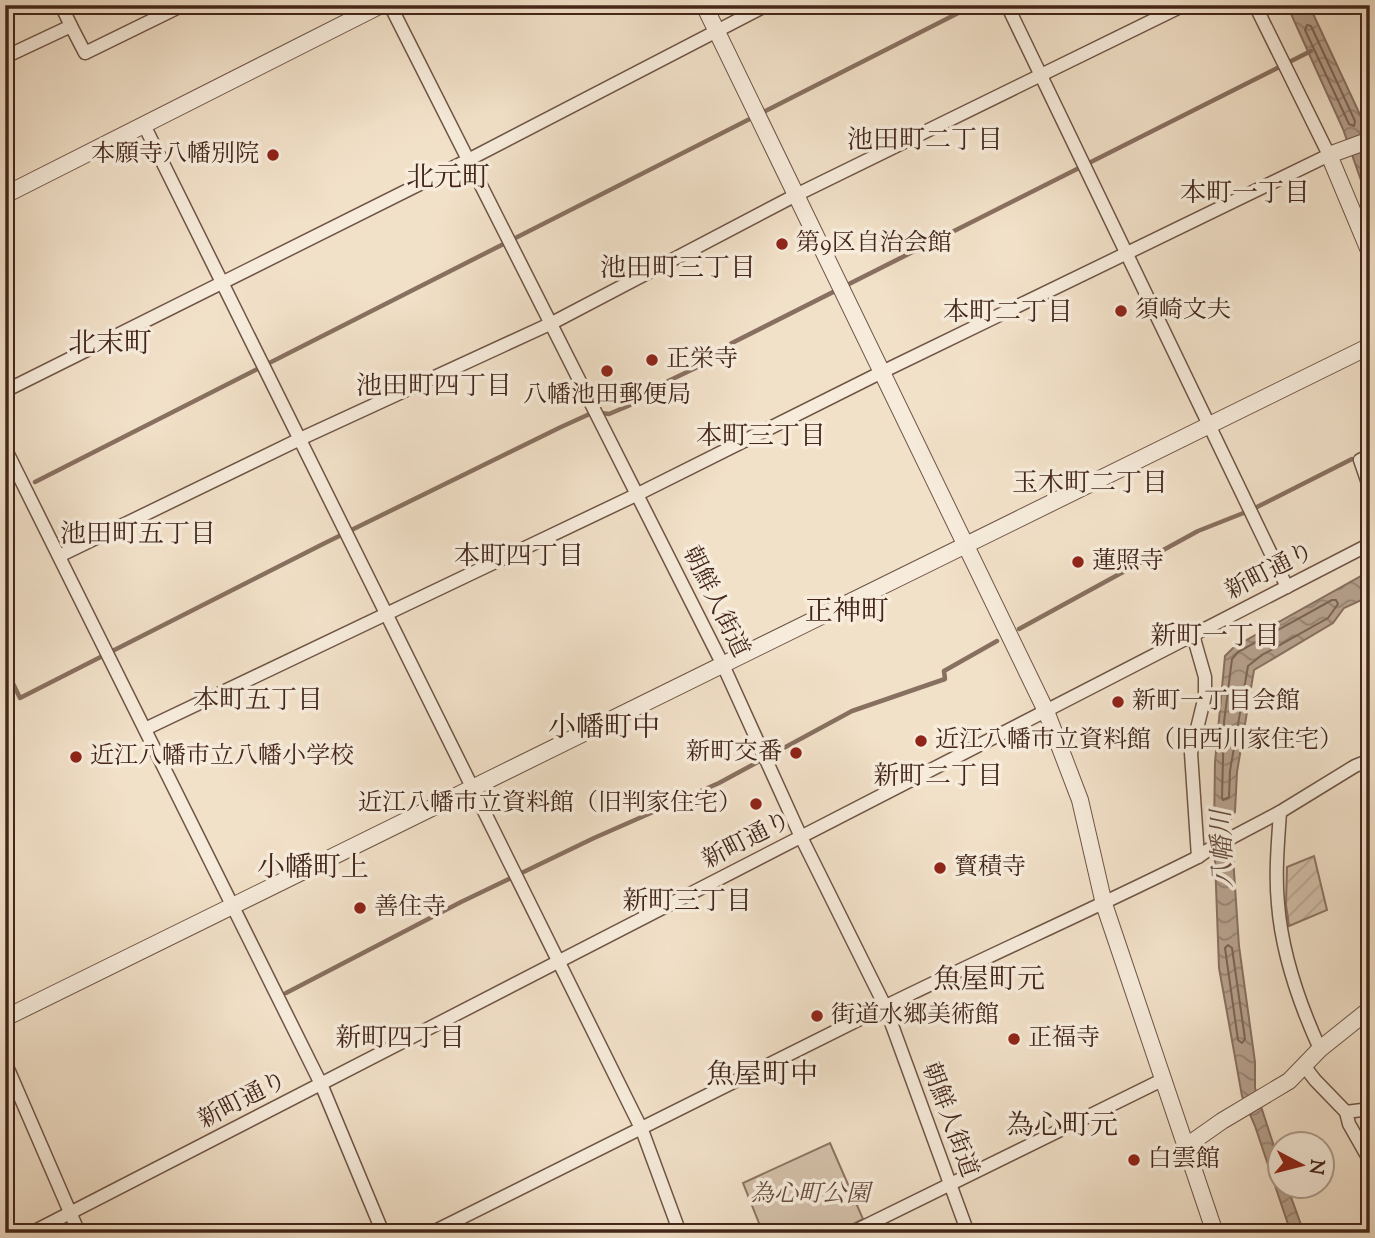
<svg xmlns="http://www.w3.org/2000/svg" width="1375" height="1238" viewBox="0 0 1375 1238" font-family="'Sorts Mill Goudy','Noto Serif JP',serif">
<defs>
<pattern id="garden-furrows" width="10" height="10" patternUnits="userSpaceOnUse" patternTransform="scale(1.75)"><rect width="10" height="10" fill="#d4c1ab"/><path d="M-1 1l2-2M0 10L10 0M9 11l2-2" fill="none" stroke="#b7a693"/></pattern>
<pattern id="water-waves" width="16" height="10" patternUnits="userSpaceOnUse" patternTransform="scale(1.75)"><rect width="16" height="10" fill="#b6a18e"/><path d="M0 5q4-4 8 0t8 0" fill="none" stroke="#968373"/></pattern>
</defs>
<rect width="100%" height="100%" fill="#f2e1c9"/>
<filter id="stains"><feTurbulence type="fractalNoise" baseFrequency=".00286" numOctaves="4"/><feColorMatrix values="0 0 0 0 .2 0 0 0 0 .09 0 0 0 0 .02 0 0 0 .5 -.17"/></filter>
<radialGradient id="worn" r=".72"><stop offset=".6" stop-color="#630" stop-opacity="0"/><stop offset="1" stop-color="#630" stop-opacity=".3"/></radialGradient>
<path fill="#d4c1ab" stroke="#8c7462" stroke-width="2" d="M 830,1143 L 863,1219 L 836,1233 L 763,1233 L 743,1183 Z"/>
<path fill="url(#garden-furrows)" stroke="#8c7462" stroke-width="2" d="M 1314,856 L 1327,910 L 1289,926 L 1286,905 L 1287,867 Z"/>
<g fill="url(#water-waves)" stroke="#887060" stroke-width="2">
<path d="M 1287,5 L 1309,5 L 1363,121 L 1361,129 L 1370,145 L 1370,206 L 1343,129 Z"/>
<path d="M 1370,571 L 1370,596 L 1344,608 L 1333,623 L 1254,670 L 1237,772 L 1235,812 L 1227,826 L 1233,857 L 1239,946 L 1255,1062 L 1255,1088 L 1280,1165 L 1280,1186 L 1287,1186 L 1304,1233 L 1291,1233 L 1255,1126 L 1242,1096 L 1219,968 L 1214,832 L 1215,762 L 1225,656 L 1234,647 Z"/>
</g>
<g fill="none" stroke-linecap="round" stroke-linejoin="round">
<g stroke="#7c6454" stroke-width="2">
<path d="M 1307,25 L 1311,26 L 1355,121 L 1354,126 L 1349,124 L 1305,30 Z"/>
<path d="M 1332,600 L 1336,600 L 1338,604 L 1328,618 L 1262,655 L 1248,666 L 1230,771 L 1229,797 L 1223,800 L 1222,797 L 1224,722 L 1232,659 L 1238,652 Z"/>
<path d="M 1228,945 L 1232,948 L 1245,1039 L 1242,1043 L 1238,1040 L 1225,948 Z"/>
</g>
<g stroke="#887060" stroke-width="4.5">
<path d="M 35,482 L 974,5"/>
<path d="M 1253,509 L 1352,459"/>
<path d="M 1019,629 L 1198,531 L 1246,512"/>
<path d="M 5,667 L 20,698 L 325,543 L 561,427 L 594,412 L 609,414 L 635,403 L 639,395 L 708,362 L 732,343 L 1311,51"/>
<path d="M 286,993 L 461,902 L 594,838 L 719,783 L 852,711 L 945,679 L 944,671 L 997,641"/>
</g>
<g stroke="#6f5546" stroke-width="15">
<g id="minor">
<path d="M 390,5 L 723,665 L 801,837 L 885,1006 L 968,1233"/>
<path d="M 1007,5 L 1287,587"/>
<path d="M 71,26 L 85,53 L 183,5"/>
<path d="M 5,57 L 71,26 L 61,5"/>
<path d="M 144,125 L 642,1130 L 680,1233"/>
<path d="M 5,391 L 468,160 L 767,5"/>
<path d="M 5,448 L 321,1084 L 383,1233"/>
<path d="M 1370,455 L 1360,460 L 1370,489"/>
<path d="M 59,556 L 300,439 L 552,323 L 796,195 L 1184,5"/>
<path d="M 1193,635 L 1205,677 L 1205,696 L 1191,753 L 1198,857"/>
<path d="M 145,729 L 638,494 L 882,372 L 1329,155 L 1255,5"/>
<path d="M 1280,812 C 1278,842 1275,874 1278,904 C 1282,955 1299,1003 1320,1049"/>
<path d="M 5,1062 L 79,1233"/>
<path d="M 1305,1067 L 1315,1080 L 1346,1112 L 1370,1109"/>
<path d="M 1346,1112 L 1349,1124 L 1370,1161"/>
<path d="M 31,1233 L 1370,544"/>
<path d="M 431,1233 C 582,1159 732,1083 882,1008 C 987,956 1094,909 1198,857 L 1208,850 L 1280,812 L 1355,766 L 1370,760"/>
<path d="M 851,1233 L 1162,1080"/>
</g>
</g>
<g stroke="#6f5546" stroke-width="18">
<g id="tertiary">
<path d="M 704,5 L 1046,711 L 1080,800 L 1104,904 L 1215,1233"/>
<path d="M 1370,140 L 1329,155 L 1370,253"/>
<path d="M 5,195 L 381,5"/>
<path d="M 5,1018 L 1370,346"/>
<path d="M 1185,1147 L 1222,1121 L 1289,1081 L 1320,1049 L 1370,1009"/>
</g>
</g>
<use href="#minor" stroke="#f7ecdc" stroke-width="12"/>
<use href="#tertiary" stroke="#f7ecdc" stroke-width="16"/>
</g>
<g fill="#8f2418" stroke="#f7ecdc" stroke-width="2.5">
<circle cx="273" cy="155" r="7"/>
<circle cx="782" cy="244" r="7"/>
<circle cx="1121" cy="311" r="7"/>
<circle cx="652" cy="360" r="7"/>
<circle cx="607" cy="371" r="7"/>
<circle cx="1078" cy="562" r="7"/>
<circle cx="1118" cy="702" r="7"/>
<circle cx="921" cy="741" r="7"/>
<circle cx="796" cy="753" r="7"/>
<circle cx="76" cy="757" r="7"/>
<circle cx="756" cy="804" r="7"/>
<circle cx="940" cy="868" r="7"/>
<circle cx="360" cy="908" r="7"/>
<circle cx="817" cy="1016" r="7"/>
<circle cx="1014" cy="1039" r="7"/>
<circle cx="1134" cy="1160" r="7"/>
</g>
<g text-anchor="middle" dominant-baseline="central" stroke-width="7" stroke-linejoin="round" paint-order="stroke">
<g font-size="24" fill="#43261a" stroke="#f7ecdc" text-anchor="start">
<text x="259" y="155" text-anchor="end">本願寺八幡別院</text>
<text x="796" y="244">第9区自治会館</text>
<text x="1135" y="311">須崎文夫</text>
<text x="666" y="360">正栄寺</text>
<text x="607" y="396" text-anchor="middle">八幡池田郵便局</text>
<text x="1092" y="562">蓮照寺</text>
<text x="1132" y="702">新町一丁目会館</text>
<text x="935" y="741">近江八幡市立資料館（旧西川家住宅）</text>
<text x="782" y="753" text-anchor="end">新町交番</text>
<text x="90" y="757">近江八幡市立八幡小学校</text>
<text x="742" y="804" text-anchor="end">近江八幡市立資料館（旧判家住宅）</text>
<text x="954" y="868">寳積寺</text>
<text x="374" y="908">善住寺</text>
<text x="831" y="1016">街道水郷美術館</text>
<text x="1028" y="1039">正福寺</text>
<text x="1148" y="1160">白雲館</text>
</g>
<g font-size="24" fill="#43261a" stroke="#f7ecdc">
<text transform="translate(1270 572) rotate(-27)">新町通り</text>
<text transform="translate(715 602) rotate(64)">朝鮮人街道</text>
<text transform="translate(747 841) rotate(-27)">新町通り</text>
<text transform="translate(243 1101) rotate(-27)">新町通り</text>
<text transform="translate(949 1120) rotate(70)">朝鮮人街道</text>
</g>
<g font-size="24" font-style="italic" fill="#674d3e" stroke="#f7ecdc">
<text x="810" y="1195">為心町公園</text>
</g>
<g font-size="26" fill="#43261a" stroke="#f7ecdc">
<text x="925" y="141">池田町二丁目</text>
<text x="1245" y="194">本町一丁目</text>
<text x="678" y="269">池田町三丁目</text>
<text x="1008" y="313">本町二丁目</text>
<text x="434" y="387">池田町四丁目</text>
<text x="761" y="437">本町三丁目</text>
<text x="1090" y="484">玉木町二丁目</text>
<text x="138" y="535">池田町五丁目</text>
<text x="519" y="557">本町四丁目</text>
<text x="1215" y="637">新町一丁目</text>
<text x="258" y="701">本町五丁目</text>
<text x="938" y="777">新町二丁目</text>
<text x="687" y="902">新町三丁目</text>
<text x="400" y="1039">新町四丁目</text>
</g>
<g font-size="26" font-style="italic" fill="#664b3d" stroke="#f7ecdc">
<text transform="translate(1224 849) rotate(-92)">八幡川</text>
</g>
<g font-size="28" fill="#43261a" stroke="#f7ecdc">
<text x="448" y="179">北元町</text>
<text x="110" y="345">北末町</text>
<text x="847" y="613">正神町</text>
<text x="604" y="729">小幡町中</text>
<text x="313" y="869">小幡町上</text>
<text x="989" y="981">魚屋町元</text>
<text x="762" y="1076">魚屋町中</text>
<text x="1062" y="1127">為心町元</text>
</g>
</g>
<rect width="1375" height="1238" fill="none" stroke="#f2e1c9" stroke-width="28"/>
<rect x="7" y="7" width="1361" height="1224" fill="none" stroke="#43261a" stroke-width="3.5"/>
<rect x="14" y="14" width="1347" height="1210" fill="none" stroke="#43261a" stroke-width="2"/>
<g transform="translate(1301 1165) rotate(97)"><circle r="33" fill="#f7ecdc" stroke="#af9d8e" stroke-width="2"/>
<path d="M0-5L12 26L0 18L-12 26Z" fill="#8f2418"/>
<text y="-10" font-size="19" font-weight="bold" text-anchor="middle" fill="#43261a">N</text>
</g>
<rect width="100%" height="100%" filter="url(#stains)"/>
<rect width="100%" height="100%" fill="url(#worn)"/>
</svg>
